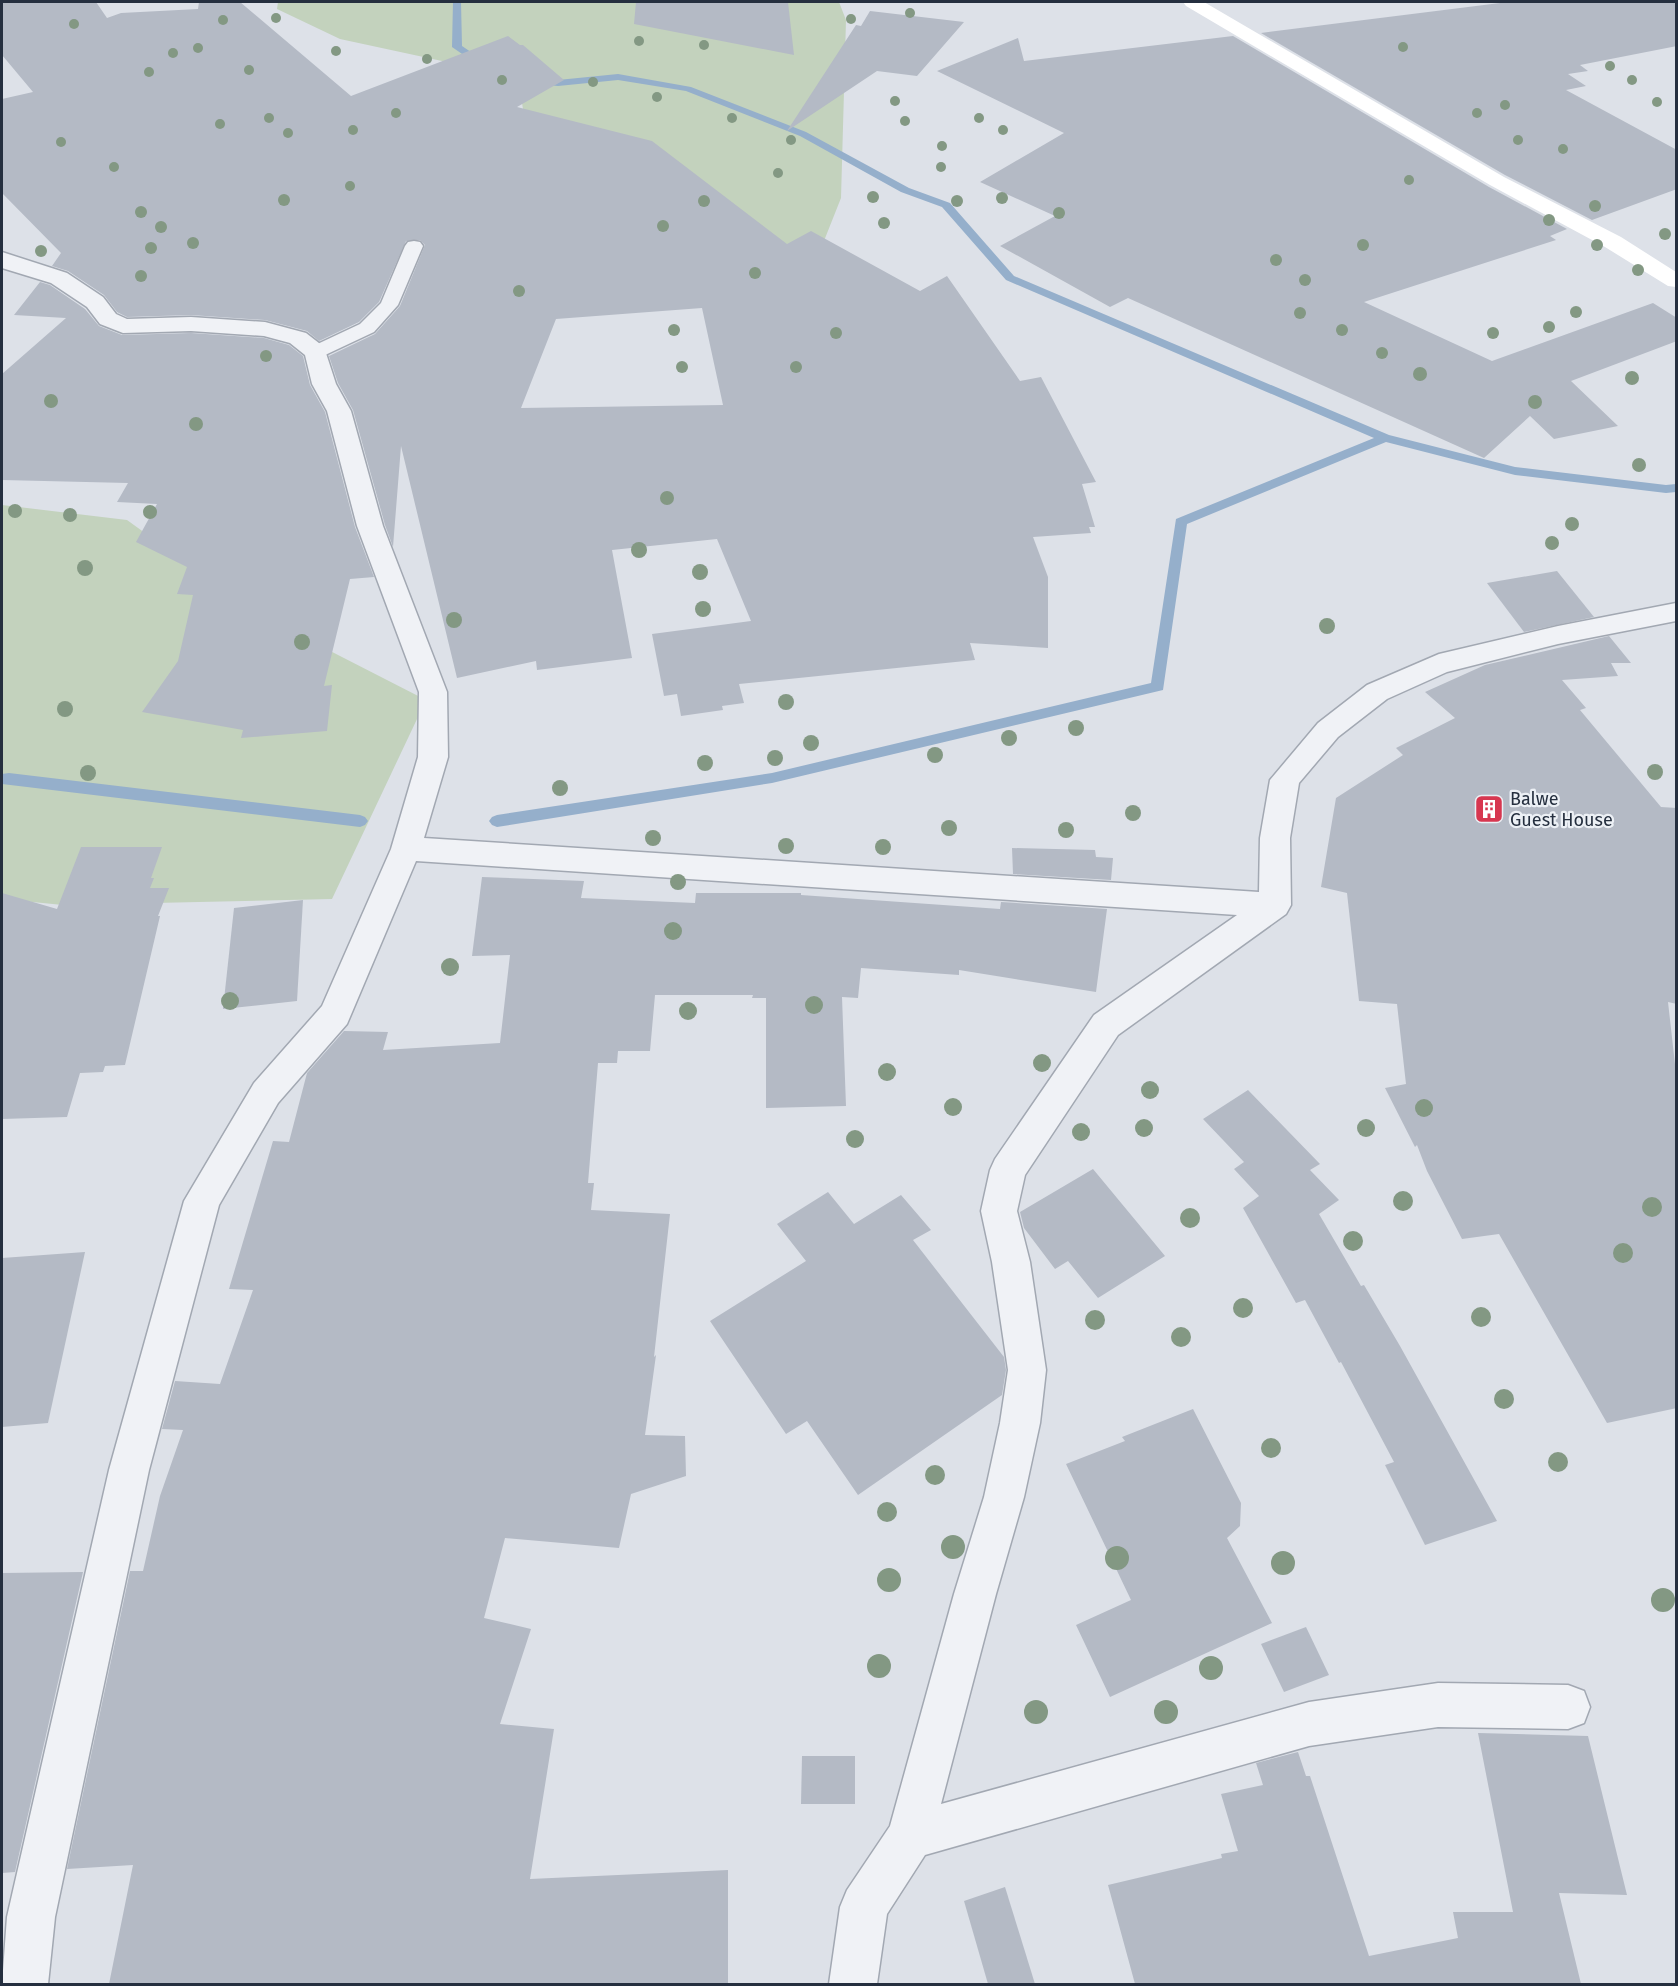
<svg xmlns="http://www.w3.org/2000/svg" width="1678" height="1986" viewBox="0 0 1678 1986" font-family="'Fira Sans',sans-serif">
<rect width="100%" height="100%" fill="#dde1e8"/>
<g fill="#c3d2bd">
<path d="M 278,2 L 839,2 L 846,20 L 841,198 L 818,256 L 535,181 L 521,97 L 442,61 L 340,39 L 277,9 Z"/>
<path d="M 2,505 L 127,520 L 256,613 L 426,700 L 332,899 L 63,905 L 2,899 Z"/>
</g>
<g fill="none" stroke-linecap="round" stroke-linejoin="round">
<g fill="#95afcb" fill-rule="evenodd">
<path d="M 453,2 L 461,2 L 462,46 L 487,63 L 487,67 L 481,67 L 452,47 Z"/>
<path d="M 618,74 L 691,87 L 806,132 L 909,188 L 950,203 L 1014,276 L 1389,435 L 1515,467 L 1666,485 L 1676,484 L 1676,492 L 1666,493 L 1515,475 L 1386,442 L 1187,524 L 1163,690 L 772,783 L 497,827 L 492,825 L 489,821 L 492,817 L 497,815 L 772,773 L 1151,683 L 1176,519 L 1374,438 L 1006,280 L 942,207 L 901,192 L 800,136 L 686,91 L 618,80 L 558,86 L 539,84 L 534,81 L 539,78 L 558,80 Z"/>
<path d="M 9,773 L 360,815 L 365,817 L 368,821 L 365,825 L 360,827 L 2,784 L 2,774 Z"/>
</g>
</g>
<g fill="#b4bac5" fill-rule="evenodd">
<path d="M 2,2 L 96,2 L 107,18 L 121,13 L 198,9 L 199,2 L 240,2 L 351,96 L 508,36 L 520,45 L 523,45 L 564,80 L 517,107 L 652,141 L 787,244 L 811,231 L 920,291 L 947,276 L 1020,381 L 1041,377 L 1096,482 L 1082,484 L 1095,527 L 1089,527 L 1091,533 L 1033,537 L 1048,577 L 1048,648 L 970,643 L 975,660 L 739,684 L 744,703 L 722,706 L 723,710 L 681,716 L 677,694 L 664,696 L 652,634 L 751,621 L 717,539 L 612,550 L 632,658 L 537,670 L 536,661 L 457,678 L 401,446 L 393,547 L 385,525 L 353,410 L 338,383 L 329,356 L 375,334 L 400,306 L 425,245 L 420,240 L 406,241 L 379,302 L 359,322 L 319,341 L 307,331 L 265,320 L 191,315 L 127,317 L 117,312 L 104,295 L 68,271 L 52,266 L 61,253 L 2,193 L 2,99 L 33,92 L 2,55 ZM 702,308 L 723,405 L 521,408 L 556,319 Z"/>
<path d="M 636,2 L 788,2 L 794,55 L 634,24 Z"/>
<path d="M 1508,2 L 1677,2 L 1677,46 L 1580,65 L 1588,71 L 1568,74 L 1586,86 L 1566,90 L 1677,150 L 1677,189 L 1592,220 L 1505,175 L 1261,33 Z"/>
<path d="M 870,11 L 964,22 L 917,76 L 877,71 L 787,131 L 856,25 L 861,26 Z"/>
<path d="M 1233,36 L 1489,187 L 1567,229 L 1550,236 L 1556,240 L 1364,302 L 1492,361 L 1653,303 L 1677,318 L 1677,341 L 1571,381 L 1618,426 L 1554,439 L 1530,416 L 1484,458 L 1128,298 L 1110,307 L 1000,246 L 1055,216 L 980,182 L 1064,133 L 937,71 L 1018,38 L 1024,61 Z"/>
<path d="M 40,282 L 50,285 L 85,309 L 99,326 L 122,335 L 191,333 L 264,338 L 289,345 L 303,356 L 310,385 L 325,412 L 355,527 L 374,577 L 350,579 L 324,686 L 332,685 L 327,731 L 241,738 L 243,730 L 142,712 L 178,661 L 193,595 L 177,594 L 187,567 L 136,542 L 157,504 L 117,502 L 128,483 L 2,480 L 2,374 L 66,318 L 14,315 Z"/>
<path d="M 1557,571 L 1594,617 L 1524,632 L 1487,583 Z"/>
<path d="M 1609,636 L 1631,663 L 1611,663 L 1618,676 L 1562,680 L 1586,708 L 1580,710 L 1661,807 L 1677,808 L 1677,1004 L 1668,1002 L 1677,1082 L 1677,1408 L 1607,1423 L 1499,1234 L 1462,1239 L 1427,1171 L 1417,1145 L 1415,1147 L 1385,1088 L 1406,1084 L 1397,1004 L 1359,1001 L 1347,893 L 1321,887 L 1336,798 L 1403,755 L 1396,748 L 1455,718 L 1425,692 L 1485,665 Z"/>
<path d="M 81,847 L 162,847 L 151,878 L 154,878 L 150,888 L 169,888 L 158,916 L 160,916 L 125,1065 L 105,1066 L 103,1072 L 80,1073 L 67,1117 L 2,1119 L 2,893 L 57,909 Z"/>
<path d="M 1012,848 L 1095,850 L 1096,857 L 1113,858 L 1111,880 L 1013,874 Z"/>
<path d="M 482,877 L 584,881 L 581,898 L 695,903 L 696,893 L 801,893 L 801,895 L 1000,909 L 1001,902 L 1107,909 L 1096,992 L 959,970 L 959,975 L 861,968 L 858,998 L 842,997 L 846,1106 L 766,1108 L 766,998 L 752,998 L 753,995 L 655,995 L 650,1051 L 618,1051 L 617,1063 L 598,1063 L 588,1183 L 594,1183 L 591,1210 L 670,1214 L 654,1357 L 656,1355 L 645,1435 L 685,1436 L 686,1476 L 631,1494 L 619,1548 L 505,1538 L 484,1618 L 531,1629 L 500,1724 L 554,1729 L 530,1879 L 728,1870 L 728,1984 L 109,1984 L 133,1865 L 67,1869 L 130,1571 L 143,1571 L 160,1496 L 183,1430 L 162,1429 L 175,1381 L 220,1384 L 253,1290 L 229,1289 L 273,1141 L 289,1142 L 307,1073 L 344,1031 L 388,1032 L 383,1050 L 500,1043 L 510,955 L 472,956 Z"/>
<path d="M 303,900 L 297,1001 L 223,1009 L 234,908 Z"/>
<path d="M 1248,1090 L 1320,1164 L 1310,1170 L 1339,1200 L 1319,1214 L 1361,1286 L 1364,1285 L 1400,1346 L 1497,1521 L 1425,1545 L 1385,1465 L 1394,1462 L 1341,1362 L 1339,1363 L 1305,1300 L 1296,1303 L 1243,1208 L 1259,1196 L 1234,1169 L 1244,1162 L 1203,1119 Z"/>
<path d="M 1093,1169 L 1165,1256 L 1098,1298 L 1068,1261 L 1055,1269 L 1024,1228 L 1020,1212 Z"/>
<path d="M 828,1192 L 854,1224 L 901,1195 L 931,1230 L 913,1240 L 1004,1357 L 1006,1370 L 1002,1395 L 858,1495 L 807,1421 L 786,1434 L 710,1321 L 806,1261 L 777,1224 Z"/>
<path d="M 85,1252 L 48,1423 L 2,1427 L 2,1258 Z"/>
<path d="M 1193,1409 L 1241,1503 L 1240,1526 L 1227,1538 L 1272,1623 L 1110,1697 L 1076,1625 L 1131,1600 L 1066,1464 L 1125,1441 L 1122,1437 Z"/>
<path d="M 83,1572 L 15,1872 L 2,1873 L 2,1573 Z"/>
<path d="M 1306,1627 L 1329,1675 L 1284,1692 L 1261,1644 Z"/>
<path d="M 1478,1733 L 1588,1736 L 1627,1895 L 1559,1893 L 1581,1984 L 1135,1984 L 1108,1885 L 1222,1858 L 1221,1854 L 1238,1851 L 1221,1794 L 1263,1785 L 1256,1763 L 1298,1752 L 1306,1776 L 1310,1776 L 1369,1956 L 1458,1938 L 1453,1912 L 1513,1912 Z"/>
<path d="M 802,1756 L 855,1756 L 855,1804 L 801,1804 Z"/>
<path d="M 1005,1887 L 1035,1984 L 988,1984 L 964,1901 Z"/>
</g>
<g fill="none" stroke-linecap="round" stroke-linejoin="round">
<g stroke="#a2a8b2" stroke-width="3">
<path id="lane" d="M 414,241 L 420,242 L 423,246 L 398,305 L 374,332 L 323,356 L 309,356 L 307,352 L 309,348 L 360,324 L 381,303 L 405,246 L 408,242 Z"/>
</g>
<g stroke="#a2a8b2" stroke-width="3">
<path id="street" d="M 2,252 L 67,273 L 103,297 L 116,314 L 127,319 L 191,317 L 265,322 L 306,333 L 324,347 L 336,384 L 351,411 L 383,526 L 447,692 L 448,757 L 424,838 L 1259,892 L 1260,838 L 1270,780 L 1318,723 L 1367,685 L 1439,654 L 1558,626 L 1676,603 L 1676,621 L 1558,644 L 1447,672 L 1387,699 L 1338,737 L 1299,783 L 1290,838 L 1291,905 L 1286,914 L 1118,1035 L 1025,1175 L 1017,1211 L 1030,1262 L 1046,1370 L 1040,1423 L 1024,1497 L 996,1594 L 941,1804 L 1309,1702 L 1438,1683 L 1568,1685 L 1584,1691 L 1590,1707 L 1584,1723 L 1568,1729 L 1438,1727 L 1309,1746 L 925,1855 L 887,1914 L 877,1984 L 829,1984 L 840,1907 L 847,1890 L 890,1826 L 954,1594 L 984,1497 L 1000,1423 L 1008,1370 L 992,1262 L 981,1211 L 990,1170 L 995,1159 L 1094,1015 L 1237,915 L 416,861 L 347,1024 L 278,1103 L 219,1205 L 149,1470 L 55,1917 L 48,1984 L 2,1984 L 7,1917 L 109,1470 L 184,1201 L 254,1083 L 322,1006 L 391,849 L 418,757 L 419,692 L 357,526 L 327,411 L 312,384 L 305,355 L 290,343 L 264,336 L 191,331 L 123,333 L 100,324 L 87,307 L 51,283 L 2,268 Z"/>
</g>
<use href="#lane" fill="#f0f2f6" fill-rule="evenodd"/>
<use href="#street" fill="#f0f2f6" fill-rule="evenodd"/>
<path fill="#fff" fill-rule="evenodd" d="M 1183,2 L 1204,2 L 1504,177 L 1621,237 L 1676,272 L 1676,287 L 1668,286 L 1605,247 L 1490,185 L 1186,6 Z"/>
</g>
<g fill="#839883">
<circle cx="910" cy="13" r="5"/>
<circle cx="276" cy="18" r="5"/>
<circle cx="851" cy="19" r="5"/>
<circle cx="223" cy="20" r="5"/>
<circle cx="74" cy="24" r="5"/>
<circle cx="639" cy="41" r="5"/>
<circle cx="704" cy="45" r="5"/>
<circle cx="1403" cy="47" r="5"/>
<circle cx="198" cy="48" r="5"/>
<circle cx="336" cy="51" r="5"/>
<circle cx="173" cy="53" r="5"/>
<circle cx="427" cy="59" r="5"/>
<circle cx="1610" cy="66" r="5"/>
<circle cx="249" cy="70" r="5"/>
<circle cx="149" cy="72" r="5"/>
<circle cx="502" cy="80" r="5"/>
<circle cx="1632" cy="80" r="5"/>
<circle cx="593" cy="82" r="5"/>
<circle cx="657" cy="97" r="5"/>
<circle cx="895" cy="101" r="5"/>
<circle cx="1657" cy="102" r="5"/>
<circle cx="1505" cy="105" r="5"/>
<circle cx="396" cy="113" r="5"/>
<circle cx="1477" cy="113" r="5"/>
<circle cx="269" cy="118" r="5"/>
<circle cx="732" cy="118" r="5"/>
<circle cx="979" cy="118" r="5"/>
<circle cx="905" cy="121" r="5"/>
<circle cx="220" cy="124" r="5"/>
<circle cx="353" cy="130" r="5"/>
<circle cx="1003" cy="130" r="5"/>
<circle cx="288" cy="133" r="5"/>
<circle cx="791" cy="140" r="5"/>
<circle cx="1518" cy="140" r="5"/>
<circle cx="61" cy="142" r="5"/>
<circle cx="942" cy="146" r="5"/>
<circle cx="1563" cy="149" r="5"/>
<circle cx="114" cy="167" r="5"/>
<circle cx="941" cy="167" r="5"/>
<circle cx="778" cy="173" r="5"/>
<circle cx="1409" cy="180" r="5"/>
<circle cx="350" cy="186" r="5"/>
<circle cx="873" cy="197" r="6"/>
<circle cx="1002" cy="198" r="6"/>
<circle cx="284" cy="200" r="6"/>
<circle cx="704" cy="201" r="6"/>
<circle cx="957" cy="201" r="6"/>
<circle cx="1595" cy="206" r="6"/>
<circle cx="141" cy="212" r="6"/>
<circle cx="1059" cy="213" r="6"/>
<circle cx="1549" cy="220" r="6"/>
<circle cx="884" cy="223" r="6"/>
<circle cx="663" cy="226" r="6"/>
<circle cx="161" cy="227" r="6"/>
<circle cx="1665" cy="234" r="6"/>
<circle cx="193" cy="243" r="6"/>
<circle cx="1363" cy="245" r="6"/>
<circle cx="1597" cy="245" r="6"/>
<circle cx="151" cy="248" r="6"/>
<circle cx="41" cy="251" r="6"/>
<circle cx="1276" cy="260" r="6"/>
<circle cx="1638" cy="270" r="6"/>
<circle cx="755" cy="273" r="6"/>
<circle cx="141" cy="276" r="6"/>
<circle cx="1305" cy="280" r="6"/>
<circle cx="519" cy="291" r="6"/>
<circle cx="1576" cy="312" r="6"/>
<circle cx="1300" cy="313" r="6"/>
<circle cx="1549" cy="327" r="6"/>
<circle cx="674" cy="330" r="6"/>
<circle cx="1342" cy="330" r="6"/>
<circle cx="836" cy="333" r="6"/>
<circle cx="1493" cy="333" r="6"/>
<circle cx="1382" cy="353" r="6"/>
<circle cx="266" cy="356" r="6"/>
<circle cx="682" cy="367" r="6"/>
<circle cx="796" cy="367" r="6"/>
<circle cx="1420" cy="374" r="7"/>
<circle cx="1632" cy="378" r="7"/>
<circle cx="51" cy="401" r="7"/>
<circle cx="1535" cy="402" r="7"/>
<circle cx="196" cy="424" r="7"/>
<circle cx="1639" cy="465" r="7"/>
<circle cx="667" cy="498" r="7"/>
<circle cx="15" cy="511" r="7"/>
<circle cx="150" cy="512" r="7"/>
<circle cx="70" cy="515" r="7"/>
<circle cx="1572" cy="524" r="7"/>
<circle cx="1552" cy="543" r="7"/>
<circle cx="639" cy="550" r="8"/>
<circle cx="85" cy="568" r="8"/>
<circle cx="700" cy="572" r="8"/>
<circle cx="703" cy="609" r="8"/>
<circle cx="454" cy="620" r="8"/>
<circle cx="1327" cy="626" r="8"/>
<circle cx="302" cy="642" r="8"/>
<circle cx="786" cy="702" r="8"/>
<circle cx="65" cy="709" r="8"/>
<circle cx="1076" cy="728" r="8"/>
<circle cx="1009" cy="738" r="8"/>
<circle cx="811" cy="743" r="8"/>
<circle cx="935" cy="755" r="8"/>
<circle cx="775" cy="758" r="8"/>
<circle cx="705" cy="763" r="8"/>
<circle cx="1655" cy="772" r="8"/>
<circle cx="88" cy="773" r="8"/>
<circle cx="560" cy="788" r="8"/>
<circle cx="1133" cy="813" r="8"/>
<circle cx="949" cy="828" r="8"/>
<circle cx="1066" cy="830" r="8"/>
<circle cx="653" cy="838" r="8"/>
<circle cx="786" cy="846" r="8"/>
<circle cx="883" cy="847" r="8"/>
<circle cx="678" cy="882" r="8"/>
<circle cx="673" cy="931" r="9"/>
<circle cx="450" cy="967" r="9"/>
<circle cx="230" cy="1001" r="9"/>
<circle cx="814" cy="1005" r="9"/>
<circle cx="688" cy="1011" r="9"/>
<circle cx="1042" cy="1063" r="9"/>
<circle cx="887" cy="1072" r="9"/>
<circle cx="1150" cy="1090" r="9"/>
<circle cx="953" cy="1107" r="9"/>
<circle cx="1424" cy="1108" r="9"/>
<circle cx="1144" cy="1128" r="9"/>
<circle cx="1366" cy="1128" r="9"/>
<circle cx="1081" cy="1132" r="9"/>
<circle cx="855" cy="1139" r="9"/>
<circle cx="1403" cy="1201" r="10"/>
<circle cx="1652" cy="1207" r="10"/>
<circle cx="1190" cy="1218" r="10"/>
<circle cx="1353" cy="1241" r="10"/>
<circle cx="1623" cy="1253" r="10"/>
<circle cx="1243" cy="1308" r="10"/>
<circle cx="1481" cy="1317" r="10"/>
<circle cx="1095" cy="1320" r="10"/>
<circle cx="1181" cy="1337" r="10"/>
<circle cx="1504" cy="1399" r="10"/>
<circle cx="1271" cy="1448" r="10"/>
<circle cx="1558" cy="1462" r="10"/>
<circle cx="935" cy="1475" r="10"/>
<circle cx="887" cy="1512" r="10"/>
<circle cx="953" cy="1547" r="12"/>
<circle cx="1117" cy="1558" r="12"/>
<circle cx="1283" cy="1563" r="12"/>
<circle cx="889" cy="1580" r="12"/>
<circle cx="1663" cy="1600" r="12"/>
<circle cx="879" cy="1666" r="12"/>
<circle cx="1211" cy="1668" r="12"/>
<circle cx="1036" cy="1712" r="12"/>
<circle cx="1166" cy="1712" r="12"/>
</g>
<defs>
<g id="building-square" transform="scale(1.5)"><rect x="-9" y="-9" width="18" height="18" rx="4" fill="#d73750" stroke="#ecf0f5"/><path d="M-4-6H4V6H1V3H-1V6H-4ZM-2.5-4.3h1.7v1.8h-1.7ZM.8-4.3h1.7v1.8H.8ZM-2.5-1h1.7V.8h-1.7ZM.8-1h1.7V.8H.8Z" fill="#fff"/></g>
</defs>
<g fill-rule="evenodd">
<use href="#building-square" x="1489" y="809"/>
</g>
<g text-anchor="middle" dominant-baseline="central" stroke-width="4.5" stroke-linejoin="round" paint-order="stroke">
<g font-size="18" fill="#252f3f" stroke="#ecf0f5" text-anchor="start">
<text x="1510" y="799">Balwe<tspan x="1510" dy="21">Guest House</tspan></text>
</g>
</g>
<rect width="1678" height="1986" fill="none" stroke="#252f3f" stroke-width="6"/>
</svg>
